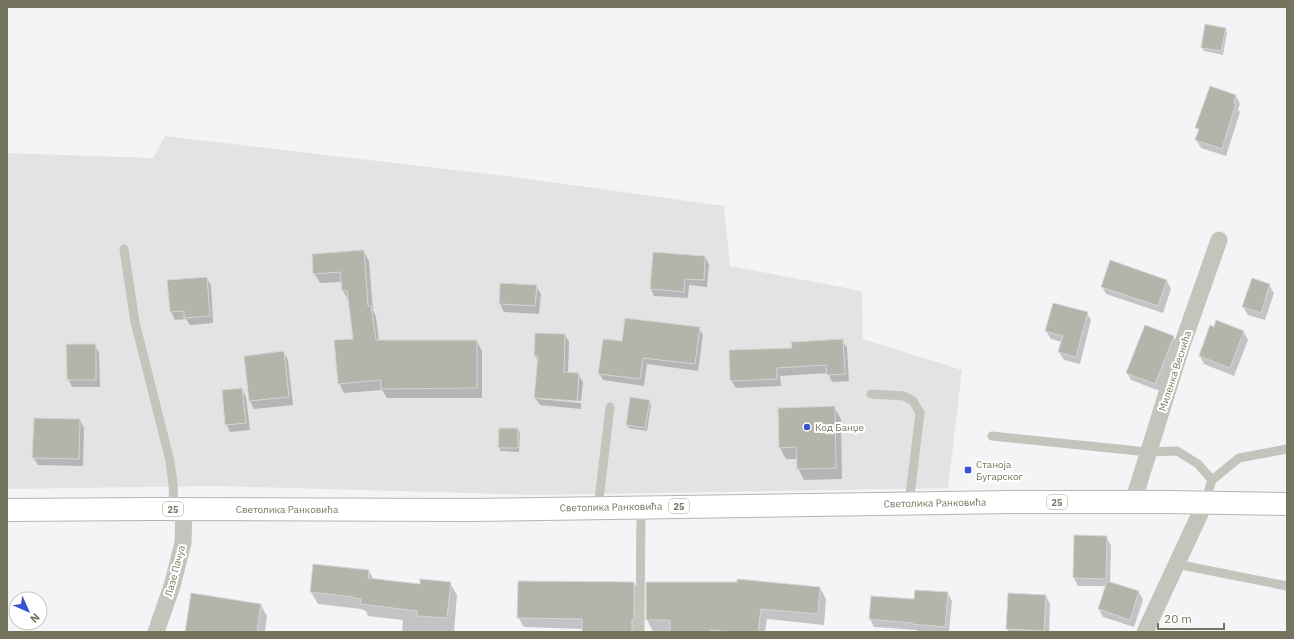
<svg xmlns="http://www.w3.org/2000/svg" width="1294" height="639" viewBox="0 0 1294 639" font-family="'IBM Plex Sans',sans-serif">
<rect width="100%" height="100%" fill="#f4f3f6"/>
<path fill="#e4e3e3" d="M 165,136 L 514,177 L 724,206 L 730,266 L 862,291 L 863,339 L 962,370 L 948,488 L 537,495 L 215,486 L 7,489 L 7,153 L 153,158 Z"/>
<g fill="#0003">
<path d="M 1225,29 L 1227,32 L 1223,55 L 1204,51 L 1202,47 Z"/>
<path d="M 1210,87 L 1236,96 L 1240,104 L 1238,110 L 1240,112 L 1226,156 L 1201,148 L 1196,140 L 1199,132 L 1197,128 Z"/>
<path d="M 364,252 L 369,261 L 373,310 L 376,317 L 379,341 L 477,341 L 482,351 L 482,398 L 387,398 L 382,390 L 344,393 L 339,383 L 354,340 L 349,301 L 343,291 L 342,282 L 320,283 L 314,273 Z"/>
<path d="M 705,257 L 709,264 L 707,287 L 689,285 L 688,298 L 654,296 L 651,289 Z"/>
<path d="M 206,278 L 211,285 L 213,323 L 190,325 L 186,319 L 175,320 L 171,312 Z"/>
<path d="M 1167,281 L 1171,289 L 1163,313 L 1106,294 L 1102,286 Z"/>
<path d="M 1269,285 L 1274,293 L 1265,320 L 1248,315 L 1243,307 Z"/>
<path d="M 536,286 L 541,294 L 539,314 L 504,312 L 500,304 Z"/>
<path d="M 1087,313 L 1091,320 L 1080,364 L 1064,360 L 1059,352 L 1062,342 L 1051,339 L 1046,331 Z"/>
<path d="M 1217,321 L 1244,332 L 1248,340 L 1234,376 L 1204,364 L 1200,356 Z"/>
<path d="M 699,328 L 703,335 L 698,371 L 647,364 L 644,386 L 603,380 L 599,373 L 623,342 Z"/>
<path d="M 565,335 L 569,342 L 568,374 L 578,374 L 583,382 L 581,401 L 539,397 L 539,399 L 581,403 L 581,409 L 540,405 L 535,398 L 538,361 L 535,356 Z"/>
<path d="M 1173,337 L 1178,345 L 1160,391 L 1131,380 L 1127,373 Z"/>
<path d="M 842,340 L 847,348 L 849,381 L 832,382 L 828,373 L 780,376 L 781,386 L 736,388 L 731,380 L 793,349 Z"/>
<path d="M 95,345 L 99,352 L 100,387 L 72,387 L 68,379 Z"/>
<path d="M 284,352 L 288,360 L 293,405 L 254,409 L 250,401 Z"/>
<path d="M 242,389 L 246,397 L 250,430 L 230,432 L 226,424 Z"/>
<path d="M 649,401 L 651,405 L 647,431 L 629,428 L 627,424 Z"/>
<path d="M 834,407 L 841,419 L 842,479 L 804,480 L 798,468 L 797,459 L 786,459 L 780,448 Z"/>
<path d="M 80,420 L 84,428 L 83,466 L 38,465 L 33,457 Z"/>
<path d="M 518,429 L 520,433 L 519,452 L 501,451 L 499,448 Z"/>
<path d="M 1106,537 L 1111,545 L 1110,583 L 1139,592 L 1143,600 L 1134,627 L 1103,617 L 1099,609 L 1106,586 L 1078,586 L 1074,578 Z"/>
<path d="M 369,571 L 374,580 L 421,585 L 450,583 L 457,595 L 454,632 L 402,632 L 403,620 L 368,616 L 366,611 L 361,609 L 318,604 L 311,592 Z"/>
<path d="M 634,583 L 640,594 L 637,632 L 583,632 L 583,629 L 524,627 L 518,617 Z"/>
<path d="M 820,588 L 826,599 L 824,625 L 767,619 L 765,632 L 671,632 L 653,631 L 647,620 Z"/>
<path d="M 947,593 L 952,601 L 949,632 L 918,632 L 917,630 L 874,627 L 870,619 L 915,600 Z"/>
<path d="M 1046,596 L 1050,604 L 1049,632 L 1009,632 L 1007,629 Z"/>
<path d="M 261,605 L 267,616 L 265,632 L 186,632 Z"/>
</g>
<g fill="#b5b4aa" stroke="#d6d5d7">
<path d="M 1205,24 L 1226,28 L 1221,51 L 1201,48 Z"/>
<path d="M 1210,86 L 1236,95 L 1234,103 L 1236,103 L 1222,149 L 1195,140 L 1199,129 L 1195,128 Z"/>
<path d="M 364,250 L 368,306 L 371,306 L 376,340 L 477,340 L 477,388 L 381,389 L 381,380 L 338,384 L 334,340 L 353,339 L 347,291 L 342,291 L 340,272 L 313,274 L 312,254 Z"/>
<path d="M 653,252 L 705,256 L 704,280 L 685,279 L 684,292 L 650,289 Z"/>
<path d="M 1110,260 L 1167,280 L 1158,306 L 1101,287 Z"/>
<path d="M 207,277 L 210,316 L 184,318 L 184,311 L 170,312 L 167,280 Z"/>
<path d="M 1252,278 L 1270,284 L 1261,313 L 1242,307 Z"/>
<path d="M 500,283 L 537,285 L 535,306 L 499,304 Z"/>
<path d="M 1053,303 L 1088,312 L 1076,357 L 1058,352 L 1063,336 L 1045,331 Z"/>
<path d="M 625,318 L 700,327 L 695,364 L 643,358 L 640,379 L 598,374 L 603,339 L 622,341 Z"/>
<path d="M 1216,320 L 1244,331 L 1230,368 L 1199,356 L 1210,325 L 1214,327 Z"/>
<path d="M 1145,325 L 1174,336 L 1155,384 L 1126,373 Z"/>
<path d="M 535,333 L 565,334 L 564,372 L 579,373 L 577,401 L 534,398 L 538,356 L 534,356 Z"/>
<path d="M 843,339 L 845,374 L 827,375 L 826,365 L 777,368 L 777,379 L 730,381 L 729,350 L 792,348 L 791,342 Z"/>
<path d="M 66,344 L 96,344 L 96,380 L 67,380 Z"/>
<path d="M 284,351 L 289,397 L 249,401 L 244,356 Z"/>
<path d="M 242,388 L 246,423 L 225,425 L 222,390 Z"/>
<path d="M 630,397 L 650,400 L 645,428 L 626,425 Z"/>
<path d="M 835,406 L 836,468 L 797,469 L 796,447 L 779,448 L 778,408 Z"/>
<path d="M 34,418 L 80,419 L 79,459 L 32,458 Z"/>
<path d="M 499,428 L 518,428 L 518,448 L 498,448 Z"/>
<path d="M 1074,535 L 1107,536 L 1106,579 L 1073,578 Z"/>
<path d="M 313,564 L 369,570 L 368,578 L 420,584 L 420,579 L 451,582 L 447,618 L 417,616 L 417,611 L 360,604 L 361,599 L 353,598 L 354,597 L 310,592 Z"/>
<path d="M 737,579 L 820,587 L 818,614 L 761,609 L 758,632 L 736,632 L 710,630 L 710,632 L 670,632 L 670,620 L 646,620 L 646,582 L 737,582 Z"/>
<path d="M 518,581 L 634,582 L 634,620 L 632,620 L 632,632 L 582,632 L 582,619 L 517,618 Z"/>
<path d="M 1107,581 L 1139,591 L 1130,620 L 1098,609 Z"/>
<path d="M 915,590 L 948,592 L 945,627 L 912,624 L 912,623 L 869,619 L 871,596 L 914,599 Z"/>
<path d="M 191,593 L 261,604 L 257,632 L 185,632 Z"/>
<path d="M 1008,593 L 1046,595 L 1044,631 L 1006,629 Z"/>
</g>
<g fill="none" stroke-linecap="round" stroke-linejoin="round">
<g stroke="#b6b6af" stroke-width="24">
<path id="primary" d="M 7,510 L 151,509 L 469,510 L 1011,502 L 1168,502 L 1287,504"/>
</g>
<g stroke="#c4c4bd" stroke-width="9">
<path d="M 124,249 L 135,322 L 170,461 L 173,484 L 174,509"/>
<path d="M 871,394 L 904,396 L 913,401 L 920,413 L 909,503"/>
<path d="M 992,436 L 1148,452 L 1177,451 L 1198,464 L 1212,480"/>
<path d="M 1205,502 L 1212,480 L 1239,458 L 1287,449"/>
<path d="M 598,508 L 610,407"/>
<path d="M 1176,564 L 1287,586"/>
<path d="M 640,632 L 641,507"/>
</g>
<g stroke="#c4c4bd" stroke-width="17">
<path d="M 1133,502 L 1181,348 L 1219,240"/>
<path d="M 156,632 L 172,586 L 183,543 L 184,509"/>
<path d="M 1145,632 L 1205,503"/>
</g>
<use href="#primary" stroke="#fff" stroke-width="22"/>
</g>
<g fill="#3954d0" stroke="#fff" stroke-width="1.5">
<circle cx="807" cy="427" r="4"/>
<rect x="964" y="466" width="8" height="8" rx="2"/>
</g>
<g text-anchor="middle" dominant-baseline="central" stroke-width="4" stroke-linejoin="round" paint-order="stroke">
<g fill="#fff" stroke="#9e9e8f" stroke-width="1">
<rect x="1047" y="495" width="20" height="14" rx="3"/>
<rect x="669" y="499" width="20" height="14" rx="3"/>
<rect x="163" y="502" width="20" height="14" rx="3"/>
</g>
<g font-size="9" font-weight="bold" fill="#75755f">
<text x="1057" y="502">25</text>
<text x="679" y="506">25</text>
<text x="173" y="509">25</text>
</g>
<g font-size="10" fill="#75755f" stroke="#fff">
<text transform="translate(1175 371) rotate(-72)">Миленка Веснића</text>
<text transform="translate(935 503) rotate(-1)">Светолика Ранковића</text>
<text transform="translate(611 507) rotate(-1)">Светолика Ранковића</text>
<text x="287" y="509">Светолика Ранковића</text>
<text transform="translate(175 571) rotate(-75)">Лазе Пачуа</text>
</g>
<g font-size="10" fill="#75755f" stroke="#fff" text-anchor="start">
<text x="815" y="427">Код Банџе</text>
<text x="976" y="464">Станоја<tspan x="976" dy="12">Бугарског</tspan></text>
</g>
</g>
<rect width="1294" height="639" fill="none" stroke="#75755f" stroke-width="16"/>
<g transform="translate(28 611) rotate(135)"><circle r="19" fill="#ffffff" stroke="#c8c8bf"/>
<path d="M0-3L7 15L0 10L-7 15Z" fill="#3954d0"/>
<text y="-6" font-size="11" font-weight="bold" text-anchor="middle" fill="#75755f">N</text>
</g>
<path d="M1158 623v6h66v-6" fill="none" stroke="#75755f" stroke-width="2"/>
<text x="1164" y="623" font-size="12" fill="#75755f" stroke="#ffffff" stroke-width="3" paint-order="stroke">20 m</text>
</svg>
